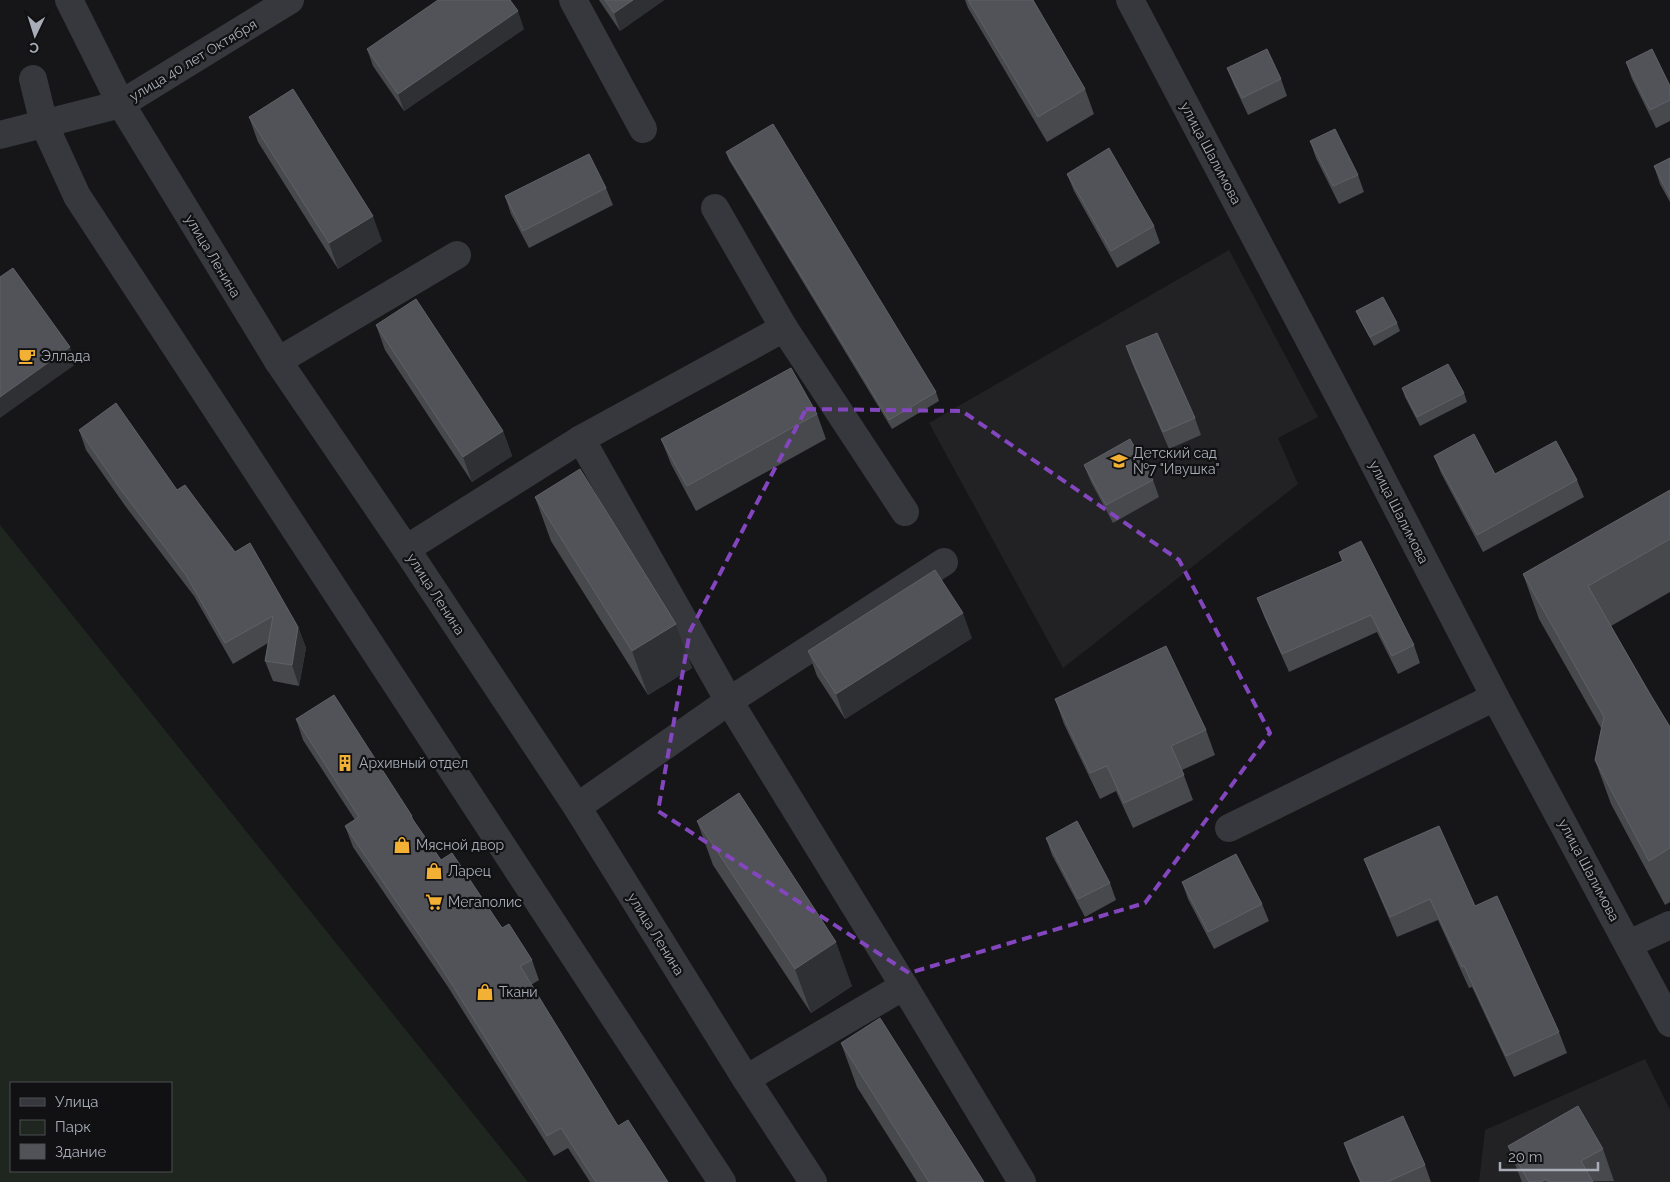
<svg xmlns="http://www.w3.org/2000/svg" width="1670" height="1182" viewBox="0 0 1670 1182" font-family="Raleway,sans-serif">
<rect width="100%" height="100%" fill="#161618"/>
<g fill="#222225">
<path d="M 1229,250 L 1318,417 L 1278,438 L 1298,484 L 1063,668 L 929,423 Z"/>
<path d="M 1645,1059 L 1670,1110 L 1670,1182 L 1479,1182 L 1485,1130 Z"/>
</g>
<path fill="#1e261f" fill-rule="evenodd" d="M 0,525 L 528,1182 L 0,1182 ZM 11,1083 L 171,1083 L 171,1171 L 11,1171 Z"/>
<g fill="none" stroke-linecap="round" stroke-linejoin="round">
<g stroke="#37383d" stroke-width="28">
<path d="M 69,0 L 121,104 L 278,361 L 406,549 L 577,807 L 746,1079 L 813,1182"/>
<path d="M 573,0 L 643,129"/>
<path d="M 1130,0 L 1351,419 L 1495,697 L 1670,1023"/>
<path d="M 33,79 L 44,124 L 77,196 L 722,1182"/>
<path d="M 0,135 L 121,104 L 290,0"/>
<path d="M 715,208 L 784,328"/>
<path d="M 278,361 L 457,255"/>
<path d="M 581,439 L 784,328 L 905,512"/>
<path d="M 406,549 L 581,439 L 729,701 L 904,986"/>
<path d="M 577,807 L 729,701 L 944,562"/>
<path d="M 1229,828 L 1495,697"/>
<path d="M 1629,944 L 1670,925"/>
<path d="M 746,1079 L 904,986 L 1022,1182"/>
</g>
</g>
<g fill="#47494d">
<path d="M 599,0 L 664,0 L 620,31 Z"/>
<path d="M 965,0 L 1033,0 L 1085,89 L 1094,114 L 1047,142 L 968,8 Z"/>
<path d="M 524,29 L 404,111 L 373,66 L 367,49 Z"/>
<path d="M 1626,62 L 1670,86 L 1670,121 L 1656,128 L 1632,79 Z"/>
<path d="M 1227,68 L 1281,79 L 1287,96 L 1248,115 L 1234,85 Z"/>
<path d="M 249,117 L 382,241 L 338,269 L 258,142 Z"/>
<path d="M 1310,141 L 1358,175 L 1364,192 L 1339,204 L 1316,158 Z"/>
<path d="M 726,152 L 936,392 L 939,401 L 892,429 L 729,160 Z"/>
<path d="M 1670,158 L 1670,202 L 1660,184 L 1654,166 Z"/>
<path d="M 1067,174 L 1154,226 L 1160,243 L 1117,268 L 1074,191 Z"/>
<path d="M 606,188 L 613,205 L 529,248 L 511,214 L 505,196 Z"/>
<path d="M 1356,311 L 1397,323 L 1400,331 L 1374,346 L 1360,320 Z"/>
<path d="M 376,325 L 503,431 L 512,456 L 472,482 L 385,350 Z"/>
<path d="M 1126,346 L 1195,418 L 1201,435 L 1169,449 L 1132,363 Z"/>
<path d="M 1402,388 L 1464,393 L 1467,402 L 1420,426 L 1405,397 Z"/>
<path d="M 817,414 L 826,439 L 696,511 L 671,464 L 661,439 Z"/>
<path d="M 79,430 L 177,490 L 235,552 L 298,627 L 306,648 L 299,686 L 273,681 L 265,661 L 268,643 L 233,664 L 194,596 L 126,507 L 86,450 Z"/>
<path d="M 1434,456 L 1495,474 L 1577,480 L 1584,497 L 1483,552 L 1441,473 Z"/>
<path d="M 1084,465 L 1153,480 L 1159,497 L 1113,523 L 1091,482 Z"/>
<path d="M 1670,490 L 1670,592 L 1611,626 L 1670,727 L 1670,902 L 1665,905 L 1611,804 L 1595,760 L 1601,728 L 1539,619 L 1523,574 Z"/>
<path d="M 535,497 L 676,624 L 692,668 L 648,695 L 551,541 Z"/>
<path d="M 1339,552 L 1414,645 L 1420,663 L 1398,674 L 1377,632 L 1289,672 L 1264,616 L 1257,598 L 1342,561 Z"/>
<path d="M 972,638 L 845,719 L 817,676 L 808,651 Z"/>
<path d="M 1055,699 L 1206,730 L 1215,755 L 1182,770 L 1193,800 L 1133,828 L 1116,791 L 1100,799 L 1064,724 Z"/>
<path d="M 296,719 L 412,816 L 414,821 L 441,860 L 532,960 L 539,980 L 531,985 L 618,1126 L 668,1182 L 590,1182 L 568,1148 L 554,1156 L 448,987 L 353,847 L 345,826 L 355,820 L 303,740 Z"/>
<path d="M 697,821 L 852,986 L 811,1013 L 713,865 Z"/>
<path d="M 1046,838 L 1110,883 L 1116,900 L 1085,917 L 1052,855 Z"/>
<path d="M 1364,859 L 1475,906 L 1559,1032 L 1567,1053 L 1514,1077 L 1472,987 L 1469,988 L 1438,920 L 1397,937 L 1372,879 Z"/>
<path d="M 1182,882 L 1262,904 L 1269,921 L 1214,949 L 1188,899 Z"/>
<path d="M 841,1043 L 984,1182 L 917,1182 L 857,1087 Z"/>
<path d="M 1344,1143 L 1425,1165 L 1431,1182 L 1360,1182 L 1350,1160 Z"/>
<path d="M 1508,1146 L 1603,1149 L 1614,1181 L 1522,1182 Z"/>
</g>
<g fill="#2f3033">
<path d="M 633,0 L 664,0 L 620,31 L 614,13 Z"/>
<path d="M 518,11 L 524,29 L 404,111 L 398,94 Z"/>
<path d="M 373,216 L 382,241 L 338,269 L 329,243 Z"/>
<path d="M 70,347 L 76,364 L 0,418 L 0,397 Z"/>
<path d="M 503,431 L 512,456 L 472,482 L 463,457 Z"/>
<path d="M 963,613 L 972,638 L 845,719 L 836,694 Z"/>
<path d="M 676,624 L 692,668 L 648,695 L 632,651 Z"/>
<path d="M 298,627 L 306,648 L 299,686 L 292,665 Z"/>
<path d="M 836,942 L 852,986 L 811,1013 L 795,969 Z"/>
</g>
<g fill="#525359" stroke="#5f6168">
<path d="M 438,0 L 510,0 L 518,11 L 398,94 L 367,49 Z"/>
<path d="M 605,0 L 633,0 L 614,13 Z"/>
<path d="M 968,0 L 1033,0 L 1085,89 L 1038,117 Z"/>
<path d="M 1267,49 L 1281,79 L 1242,98 L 1227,68 Z"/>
<path d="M 1652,49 L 1670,86 L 1670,100 L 1650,110 L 1626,62 Z"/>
<path d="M 293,89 L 373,216 L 329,243 L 249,117 Z"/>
<path d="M 773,124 L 936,392 L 889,420 L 726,152 Z"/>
<path d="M 1335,129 L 1358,175 L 1333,186 L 1310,141 Z"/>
<path d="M 1109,148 L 1154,226 L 1111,251 L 1067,174 Z"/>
<path d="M 589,154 L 606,188 L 523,231 L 505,196 Z"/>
<path d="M 1670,158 L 1670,197 L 1654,166 Z"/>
<path d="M 13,268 L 70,347 L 0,397 L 0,277 Z"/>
<path d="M 1383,297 L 1397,323 L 1370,337 L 1356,311 Z"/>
<path d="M 416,299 L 503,431 L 463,457 L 376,325 Z"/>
<path d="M 1157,333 L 1195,418 L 1163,432 L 1126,346 Z"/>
<path d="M 1448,364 L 1464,393 L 1417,417 L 1402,388 Z"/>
<path d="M 791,368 L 817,414 L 687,486 L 661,439 Z"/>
<path d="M 116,403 L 177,490 L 185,485 L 235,552 L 250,543 L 298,627 L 292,665 L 265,661 L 273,616 L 225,643 L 186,575 L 118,486 L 79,430 Z"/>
<path d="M 1474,434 L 1495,474 L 1556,441 L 1577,480 L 1477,535 L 1434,456 Z"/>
<path d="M 1130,439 L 1153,480 L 1106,505 L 1084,465 Z"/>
<path d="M 580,469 L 676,624 L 632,651 L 535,497 Z"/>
<path d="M 1670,490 L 1670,539 L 1588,586 L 1648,691 L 1670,727 L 1670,848 L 1649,861 L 1595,760 L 1604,717 L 1523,574 Z"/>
<path d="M 1361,541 L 1414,645 L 1392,656 L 1371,615 L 1282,654 L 1257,598 L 1343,561 L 1339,552 Z"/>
<path d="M 935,570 L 963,613 L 836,694 L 808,651 Z"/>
<path d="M 1166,646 L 1206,730 L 1171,746 L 1184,775 L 1124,803 L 1107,766 L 1090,773 L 1055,699 Z"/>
<path d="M 334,695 L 412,816 L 411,817 L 441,860 L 452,853 L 502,928 L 509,924 L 532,960 L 520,966 L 618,1126 L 628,1120 L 668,1182 L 596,1182 L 561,1128 L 547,1136 L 441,967 L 345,826 L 359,817 L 296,719 Z"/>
<path d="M 739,793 L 836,942 L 795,969 L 697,821 Z"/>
<path d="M 1077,821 L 1110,883 L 1078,899 L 1046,838 Z"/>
<path d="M 1439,826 L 1475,906 L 1497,896 L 1559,1032 L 1506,1056 L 1464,966 L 1462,967 L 1430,899 L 1390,917 L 1364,859 Z"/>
<path d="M 1236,854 L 1262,904 L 1208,932 L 1182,882 Z"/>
<path d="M 880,1018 L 984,1182 L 929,1182 L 841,1043 Z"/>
<path d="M 1578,1106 L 1603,1149 L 1581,1161 L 1593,1182 L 1548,1182 L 1546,1179 L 1541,1182 L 1529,1182 L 1508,1146 Z"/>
<path d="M 1403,1116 L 1425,1165 L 1387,1182 L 1361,1182 L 1344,1143 Z"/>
</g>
<path fill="none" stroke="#8446be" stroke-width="4" stroke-dasharray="10 6" stroke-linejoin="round" d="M 806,409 L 962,411 L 1179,560 L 1270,733 L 1145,903 L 909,973 L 658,811 L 690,631 Z"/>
<defs>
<g id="cafe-bare" transform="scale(1.35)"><path d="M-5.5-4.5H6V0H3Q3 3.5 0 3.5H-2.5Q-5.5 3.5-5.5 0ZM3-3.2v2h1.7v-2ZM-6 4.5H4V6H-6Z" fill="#f2b134" stroke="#111113" stroke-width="2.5" paint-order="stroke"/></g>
<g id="school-bare" transform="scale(1.35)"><path d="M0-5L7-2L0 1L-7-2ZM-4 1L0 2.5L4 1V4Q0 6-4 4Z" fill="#f2b134" stroke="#111113" stroke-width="2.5" paint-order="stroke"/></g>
<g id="building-bare" transform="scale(1.35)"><path d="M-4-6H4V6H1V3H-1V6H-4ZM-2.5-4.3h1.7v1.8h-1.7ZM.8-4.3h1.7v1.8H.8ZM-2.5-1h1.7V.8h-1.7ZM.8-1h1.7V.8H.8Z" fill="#f2b134" stroke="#111113" stroke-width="2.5" paint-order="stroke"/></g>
<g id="shop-bare" transform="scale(1.35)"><path d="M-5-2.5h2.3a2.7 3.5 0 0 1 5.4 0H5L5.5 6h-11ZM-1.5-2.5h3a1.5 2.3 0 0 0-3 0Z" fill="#f2b134" stroke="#111113" stroke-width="2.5" paint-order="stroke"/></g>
<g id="supermarket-bare" transform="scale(1.35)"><path d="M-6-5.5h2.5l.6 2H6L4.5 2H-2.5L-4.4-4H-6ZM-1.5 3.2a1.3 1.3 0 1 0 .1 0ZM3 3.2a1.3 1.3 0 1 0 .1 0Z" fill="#f2b134" stroke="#111113" stroke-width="2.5" paint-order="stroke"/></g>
</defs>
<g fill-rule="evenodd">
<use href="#cafe-bare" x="27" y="356"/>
<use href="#school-bare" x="1119" y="461"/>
<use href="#building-bare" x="345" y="763"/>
<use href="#shop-bare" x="402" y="845"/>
<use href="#shop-bare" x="434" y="871"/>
<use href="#supermarket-bare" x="434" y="902"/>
<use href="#shop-bare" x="485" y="992"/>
</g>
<g text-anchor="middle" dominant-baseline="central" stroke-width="4.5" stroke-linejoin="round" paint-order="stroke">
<g font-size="14" fill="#a8adb8" stroke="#111113">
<text transform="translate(193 60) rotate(-31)">улица 40 лет Октября</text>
<text transform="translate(1211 153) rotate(62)">улица Шалимова</text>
<text transform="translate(213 256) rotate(59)">улица Ленина</text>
<text transform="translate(1399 512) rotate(63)">улица Шалимова</text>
<text transform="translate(436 594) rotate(57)">улица Ленина</text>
<text transform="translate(1589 870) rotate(62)">улица Шалимова</text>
<text transform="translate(656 934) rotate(58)">улица Ленина</text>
</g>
<g font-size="14" fill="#a8adb8" stroke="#111113" text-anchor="start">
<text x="41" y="356">Эллада</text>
<text x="1133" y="453">Детский сад<tspan x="1133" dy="16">№7 "Ивушка"</tspan></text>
<text x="359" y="763">Архивный отдел</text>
<text x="416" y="845">Мясной двор</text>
<text x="448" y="871">Ларец</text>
<text x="448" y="902">Мегаполис</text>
<text x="499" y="992">Ткани</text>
</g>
</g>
<rect x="10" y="1082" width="162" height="90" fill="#111113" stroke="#4d4f55"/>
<rect x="20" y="1098" width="25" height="8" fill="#37383d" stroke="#4d4f55"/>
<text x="55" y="1107" font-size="15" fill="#a8adb8">Улица</text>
<rect x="20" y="1120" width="25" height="15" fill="#1e261f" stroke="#4d4f55"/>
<text x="55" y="1132" font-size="15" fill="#a8adb8">Парк</text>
<rect x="20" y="1144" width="25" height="15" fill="#525359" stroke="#4d4f55"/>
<text x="55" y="1157" font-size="15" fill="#a8adb8">Здание</text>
<g transform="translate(35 35) rotate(184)" stroke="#111113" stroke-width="4" paint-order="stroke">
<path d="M0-4L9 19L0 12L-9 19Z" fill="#a8adb8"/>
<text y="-8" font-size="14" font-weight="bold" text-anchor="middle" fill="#a8adb8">С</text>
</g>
<path d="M1500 1162v8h98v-8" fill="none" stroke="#a8adb8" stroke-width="2.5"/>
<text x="1508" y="1162" font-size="15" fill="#a8adb8" stroke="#111113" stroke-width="4" paint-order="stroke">20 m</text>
</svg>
